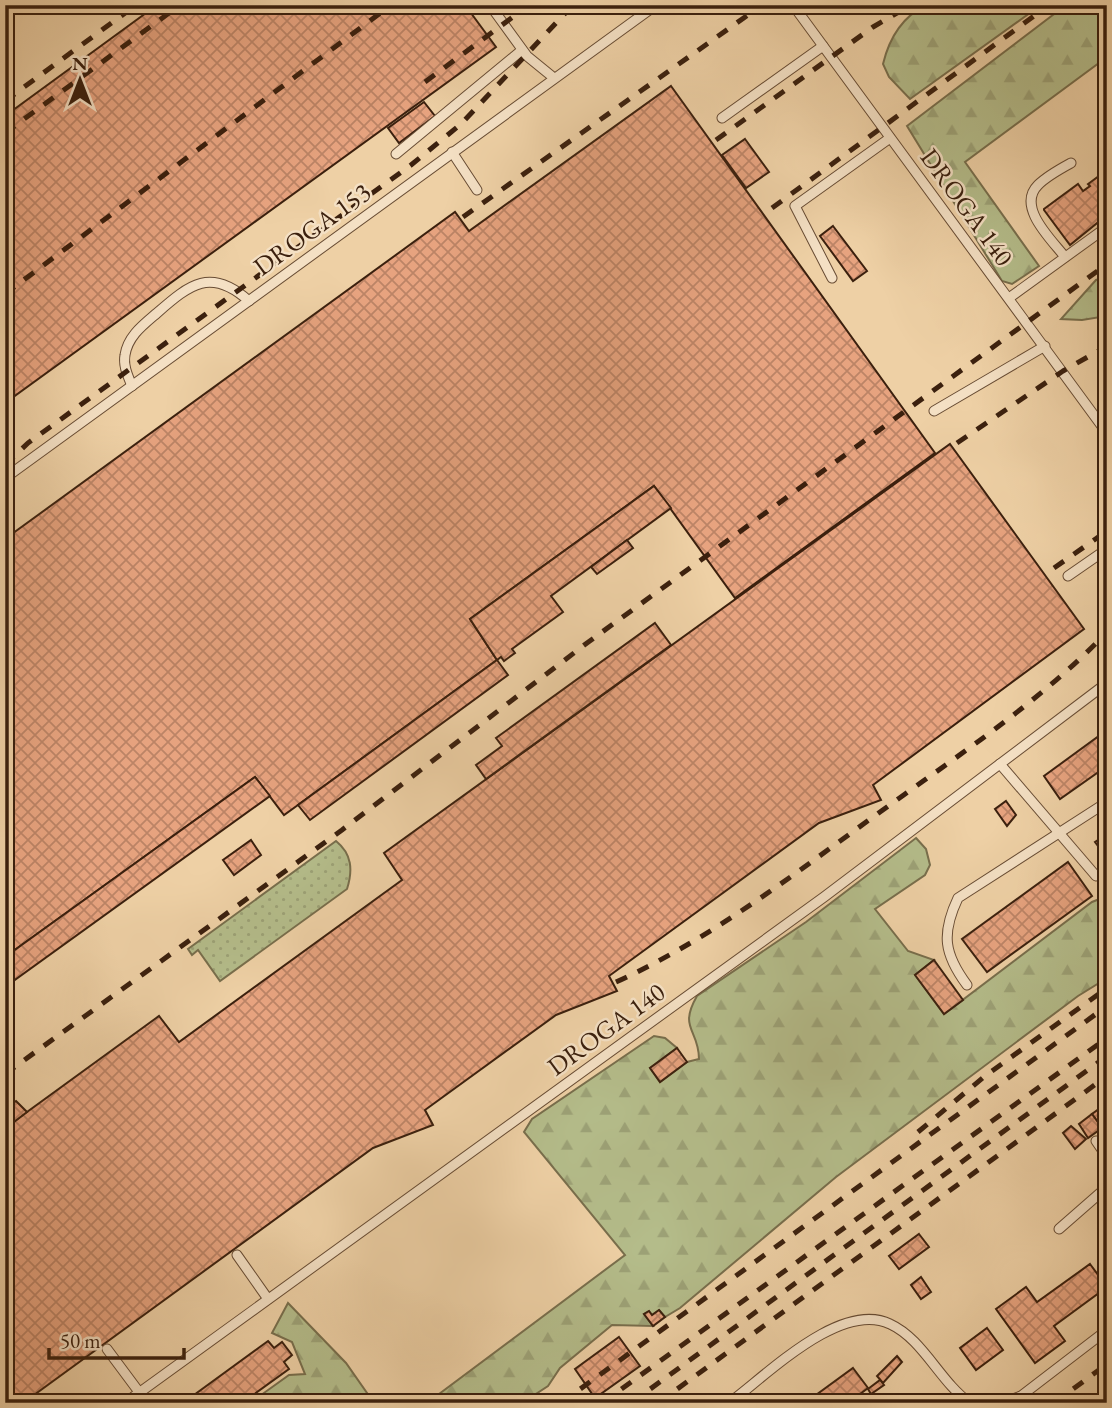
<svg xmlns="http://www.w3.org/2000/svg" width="1112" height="1408" viewBox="0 0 1112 1408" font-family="'EB Garamond',serif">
<defs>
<pattern id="grass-dots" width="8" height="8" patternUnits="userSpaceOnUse" patternTransform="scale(1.75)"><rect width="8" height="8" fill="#b4bc8a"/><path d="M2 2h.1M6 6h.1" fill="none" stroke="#9ca176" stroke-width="1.8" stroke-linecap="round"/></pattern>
<pattern id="forest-firs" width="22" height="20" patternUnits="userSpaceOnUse" patternTransform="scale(1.75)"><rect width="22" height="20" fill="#b4bc8a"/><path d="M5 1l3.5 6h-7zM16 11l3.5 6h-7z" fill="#9ca176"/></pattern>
<pattern id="building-cross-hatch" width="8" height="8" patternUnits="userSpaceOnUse" patternTransform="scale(1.75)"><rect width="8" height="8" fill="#e7a37f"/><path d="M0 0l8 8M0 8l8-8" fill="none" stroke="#bc8466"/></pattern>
</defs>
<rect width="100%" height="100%" fill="#eed0a5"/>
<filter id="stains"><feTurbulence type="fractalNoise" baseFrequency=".00286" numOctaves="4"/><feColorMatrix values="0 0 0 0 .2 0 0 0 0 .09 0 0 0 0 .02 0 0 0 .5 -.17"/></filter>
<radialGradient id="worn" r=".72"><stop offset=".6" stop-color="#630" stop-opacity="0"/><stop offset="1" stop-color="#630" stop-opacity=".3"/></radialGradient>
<path fill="url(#grass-dots)" stroke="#786e4c" stroke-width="2" d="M 336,841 C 352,854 353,870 347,889 L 220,981 L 198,950 L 192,955 L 188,949 Z"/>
<g fill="url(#forest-firs)" stroke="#786e4c" stroke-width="2">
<path d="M 926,5 L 1041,5 L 910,99 L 889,77 L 883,64 C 889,39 902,17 926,5 Z"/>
<path d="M 1066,5 L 1107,5 L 1107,57 L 965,162 L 1039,266 L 1012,284 L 1002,281 L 907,126 Z"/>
<path d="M 1107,277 L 1107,316 L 1082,320 L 1061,319 L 1096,280 Z"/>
<path d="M 916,838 L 926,849 L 930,865 L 925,875 L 875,909 L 908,951 L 934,960 L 915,975 L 944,1014 L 1092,902 L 1107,896 L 1107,955 L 1101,958 L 1107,978 L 1078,996 L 836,1177 L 680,1308 L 665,1317 L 659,1310 L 652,1315 L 649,1311 L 644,1314 L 653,1326 L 612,1325 L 560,1368 L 548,1386 L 522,1403 L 427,1403 L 625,1255 L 524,1132 L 532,1119 L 654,1036 L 665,1038 L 677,1048 L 650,1068 L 660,1082 L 687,1062 L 699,1059 C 699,1029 678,1029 697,996 L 806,922 Z"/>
<path d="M 288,1303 L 346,1363 L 374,1403 L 250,1403 L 289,1375 L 305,1374 L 292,1342 L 272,1333 Z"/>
</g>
<g fill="url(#building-cross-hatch)" stroke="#3b200e" stroke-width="2">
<path d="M 157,5 L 465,5 L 496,47 L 5,403 L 5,116 Z"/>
<path d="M 671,86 L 935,453 L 735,598 L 654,486 L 470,619 L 497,660 L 298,805 L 284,815 L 255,777 L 5,957 L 5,539 L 455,212 L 469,231 Z"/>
<path d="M 424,102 L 435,116 L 399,143 L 388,128 Z"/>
<path d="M 745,139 L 769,172 L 746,188 L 722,155 Z"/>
<path d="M 1107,170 L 1107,215 L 1070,245 L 1044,210 L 1044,209 L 1078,184 L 1083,191 L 1090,186 L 1088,184 Z"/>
<path d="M 833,226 L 867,271 L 853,281 L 820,236 Z"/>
<path d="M 950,444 L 1084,629 L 873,785 L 881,800 L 819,823 L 609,976 L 617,991 L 556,1015 L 425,1110 L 433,1125 L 373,1148 L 23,1403 L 5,1403 L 5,1128 L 159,1016 L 179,1042 L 402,880 L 384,853 Z"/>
<path d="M 654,486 L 671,508 L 551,596 L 563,612 L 512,649 L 515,653 L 504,661 L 501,657 L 497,660 L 470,619 Z"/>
<path d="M 627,540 L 633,548 L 597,574 L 591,567 Z"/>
<path d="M 655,623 L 671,645 L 486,779 L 476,765 L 502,746 L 496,738 Z"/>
<path d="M 497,660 L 508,675 L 310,820 L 298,805 Z"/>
<path d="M 1107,730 L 1107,766 L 1060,799 L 1044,776 Z"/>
<path d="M 255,777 L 270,796 L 5,987 L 5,957 Z"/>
<path d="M 1006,801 L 1016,815 L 1007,826 L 995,809 Z"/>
<path d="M 1107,834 L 1107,858 L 1095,842 Z"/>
<path d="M 251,840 L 261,855 L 234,875 L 223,860 Z"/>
<path d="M 1068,862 L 1092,896 L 987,972 L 962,939 Z"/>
<path d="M 934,960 L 963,1000 L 944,1014 L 915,975 Z"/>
<path d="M 677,1048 L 687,1062 L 660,1082 L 650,1068 Z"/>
<path d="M 16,1101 L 27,1112 L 10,1125 L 5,1119 L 5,1109 Z"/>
<path d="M 1107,1103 L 1107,1135 L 1092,1114 Z"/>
<path d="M 1092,1114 L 1102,1128 L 1088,1138 L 1079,1124 Z"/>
<path d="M 1071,1126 L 1086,1139 L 1075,1149 L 1063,1133 Z"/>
<path d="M 919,1234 L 929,1247 L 899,1269 L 889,1256 Z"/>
<path d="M 1090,1264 L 1107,1287 L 1054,1326 L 1065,1341 L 1035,1363 L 996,1309 L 1026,1287 L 1037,1302 Z"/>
<path d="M 921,1277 L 931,1292 L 921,1299 L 911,1285 Z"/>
<path d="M 659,1310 L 665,1317 L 653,1326 L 644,1314 L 649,1311 L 652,1315 Z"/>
<path d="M 987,1328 L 1003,1350 L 976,1370 L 960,1348 Z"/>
<path d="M 619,1337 L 640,1366 L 595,1398 L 575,1369 Z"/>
<path d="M 268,1341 L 274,1348 L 282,1342 L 292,1355 L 284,1362 L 289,1369 L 242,1403 L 183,1403 Z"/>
<path d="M 897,1356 L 902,1362 L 883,1383 L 877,1376 Z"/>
<path d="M 853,1368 L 868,1388 L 848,1403 L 805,1403 Z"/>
<path d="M 880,1380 L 884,1385 L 871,1394 L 868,1389 Z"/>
</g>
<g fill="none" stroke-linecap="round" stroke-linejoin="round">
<g stroke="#684c34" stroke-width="11">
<g id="service">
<path d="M 490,5 L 527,56 L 554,78"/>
<path d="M 793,5 L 1107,433"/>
<path d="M 722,118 L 823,46"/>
<path d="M 452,152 L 477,190"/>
<path d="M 396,154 L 522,50"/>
<path d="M 1065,257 C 1052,240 1016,207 1038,185 C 1047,176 1060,169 1071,163"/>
<path d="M 832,278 L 795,206 L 890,138"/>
<path d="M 1009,298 L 1107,227"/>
<path d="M 132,386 C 128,376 123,366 125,355 C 128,336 143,325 157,313 C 190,284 211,267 249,301"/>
<path d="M 934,411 L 1045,346"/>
<path d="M 5,478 L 656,5"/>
<path d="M 1068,576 L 1107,549"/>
<path d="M 1000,764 L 1096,876"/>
<path d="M 967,985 C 944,954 941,934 958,898 L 1107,802"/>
<path d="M 1096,1141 L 1107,1157"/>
<path d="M 1059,1229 L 1107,1187"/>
<path d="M 237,1255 L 268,1299"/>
<path d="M 107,1349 L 139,1392"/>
<path d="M 125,1403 L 824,897 L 1107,683"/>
<path d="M 729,1403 C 767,1375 841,1300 890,1324 C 923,1339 940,1382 970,1403"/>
<path d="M 1003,1403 L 1021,1396 L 1107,1330"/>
</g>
</g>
<use href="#service" stroke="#f4e0c4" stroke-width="9"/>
<g stroke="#3b200e" stroke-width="5" stroke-dasharray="12 12" stroke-linecap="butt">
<path d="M 425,82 L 529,5"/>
<path d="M 5,101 L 136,5"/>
<path d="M 5,133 L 180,5"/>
<path d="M 716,140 L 873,27 L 911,5"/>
<path d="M 772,208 L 1049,5"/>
<path d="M 463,217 L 762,5"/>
<path d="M 5,294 L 391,5"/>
<path d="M 957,443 L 1063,371 L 1107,346"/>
<path d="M 5,465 L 28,443 L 411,165 L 461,124 L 573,5"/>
<path d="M 1054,568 L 1107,531"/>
<path d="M 616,982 C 715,937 799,870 887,807 C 963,752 1042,700 1107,632"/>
<path d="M 5,1074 L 342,830 L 587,643 L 1107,264"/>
<path d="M 918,1132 L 985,1076 L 1107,988"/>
<path d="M 561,1403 L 1107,1006"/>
<path d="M 602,1403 L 1107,1038"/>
<path d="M 631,1403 L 1107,1056"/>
<path d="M 658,1403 L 1107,1076"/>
<path d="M 1054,1403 L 1107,1364"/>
<path d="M 1094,1403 L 1107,1393"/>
</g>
</g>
<g text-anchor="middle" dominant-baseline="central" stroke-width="5" stroke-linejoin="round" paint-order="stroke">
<g font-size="26" fill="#3b200e" stroke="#f4e0c4">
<text transform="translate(967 207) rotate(54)">DROGA 140</text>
<text transform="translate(312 229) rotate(-36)">DROGA 153</text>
<text transform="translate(606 1029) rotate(-36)">DROGA 140</text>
</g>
</g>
<rect width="1112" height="1408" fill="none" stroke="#eed0a5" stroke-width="28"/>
<rect x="7" y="7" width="1098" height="1394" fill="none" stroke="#3b200e" stroke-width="3.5"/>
<rect x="14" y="14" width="1084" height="1380" fill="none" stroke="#3b200e" stroke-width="2"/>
<g transform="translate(80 80)" stroke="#f4e0c4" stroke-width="5" paint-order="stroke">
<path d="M0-5L12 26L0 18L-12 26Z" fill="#3b200e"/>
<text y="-10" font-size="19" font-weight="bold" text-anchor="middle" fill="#3b200e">N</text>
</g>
<path d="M49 1348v10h135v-10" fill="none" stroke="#3b200e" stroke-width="3.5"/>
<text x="60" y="1348" font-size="21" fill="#3b200e" stroke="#f4e0c4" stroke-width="5" paint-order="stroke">50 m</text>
<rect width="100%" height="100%" filter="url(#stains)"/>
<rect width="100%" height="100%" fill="url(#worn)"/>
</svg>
